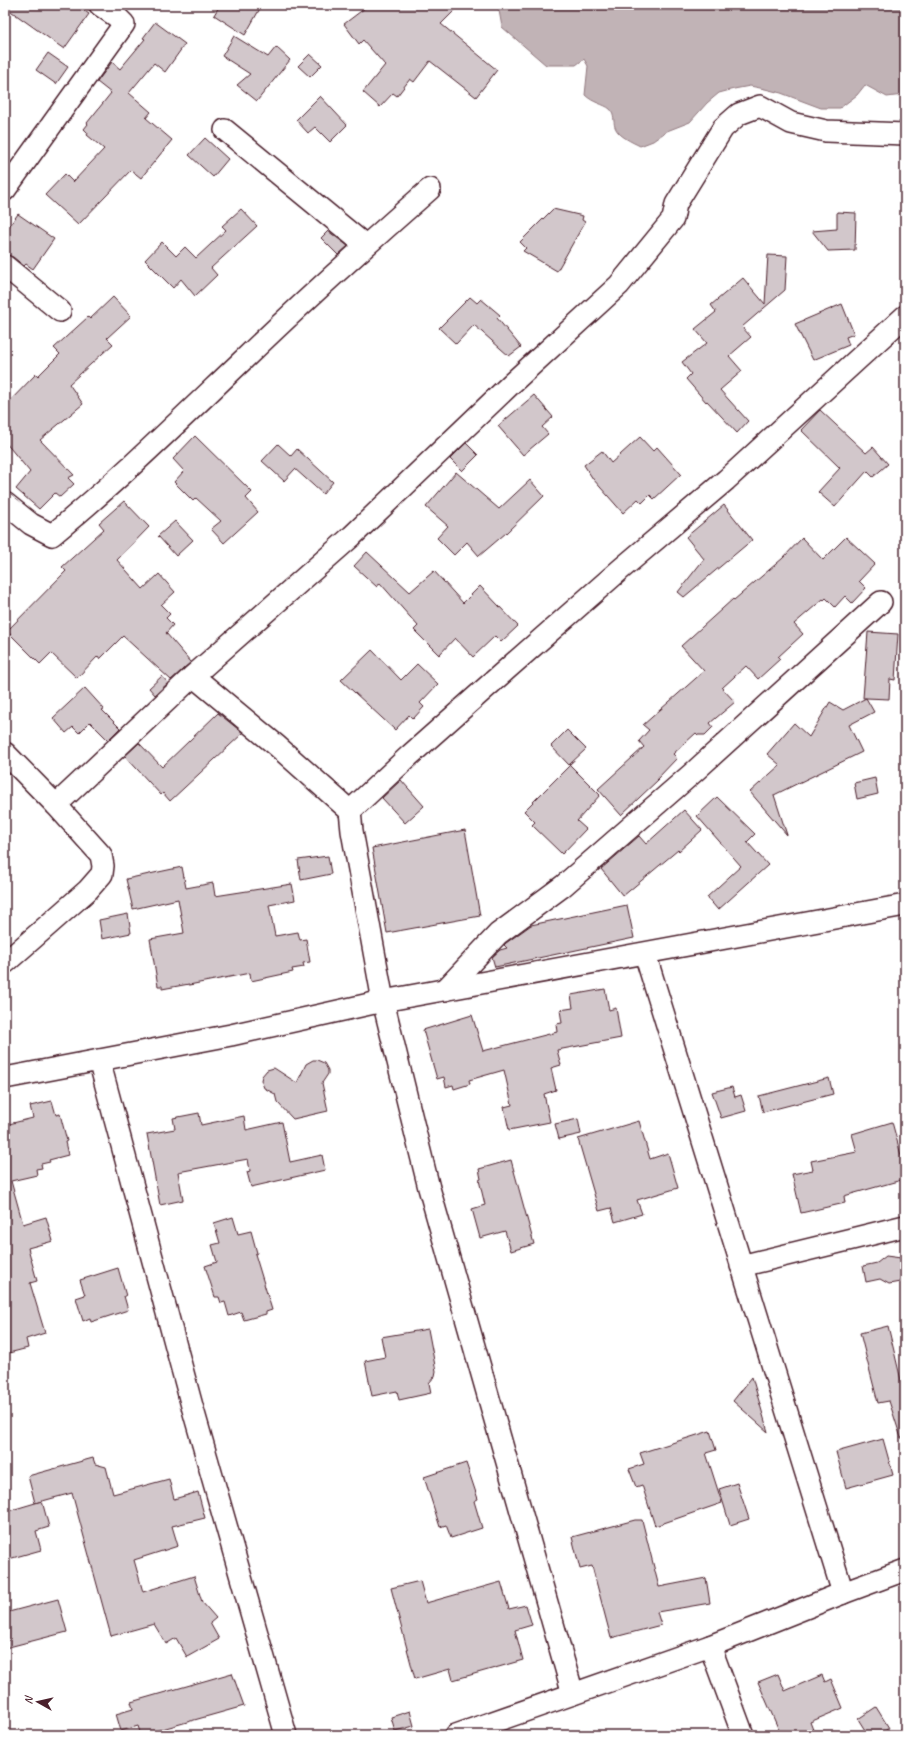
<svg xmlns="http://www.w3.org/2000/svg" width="910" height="1740" viewBox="0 0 910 1740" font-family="Caveat,sans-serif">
<rect width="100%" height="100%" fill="#fff"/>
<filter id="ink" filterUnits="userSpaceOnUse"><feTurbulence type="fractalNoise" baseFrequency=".025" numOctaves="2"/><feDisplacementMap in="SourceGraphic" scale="8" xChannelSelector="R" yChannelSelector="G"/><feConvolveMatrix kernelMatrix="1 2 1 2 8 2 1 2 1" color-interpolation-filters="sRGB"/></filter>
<g filter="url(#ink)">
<path fill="#c1b3b6" stroke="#91787e" d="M 498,5 L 905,5 L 905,91 L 903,95 L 887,97 L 865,85 L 857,95 L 840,108 L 821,108 L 781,93 L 765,89 L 750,86 L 734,89 L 719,93 L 707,103 L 690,122 L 667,131 L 653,141 L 640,146 C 632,142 618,136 615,127 C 613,121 615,114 610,109 C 604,104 593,103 585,95 L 588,66 L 584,59 L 576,65 L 546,65 L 502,27 Z"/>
<g fill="#d2c7cb" stroke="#4a1f2b">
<path d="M 5,5 L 76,5 L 89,14 L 64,49 L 5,7 Z"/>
<path d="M 220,5 L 262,5 L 245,35 L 214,15 Z"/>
<path d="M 369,5 L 460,5 L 441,24 L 497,70 L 476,97 L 430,61 L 414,82 L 410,79 L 397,96 L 393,93 L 380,107 L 363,92 L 385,65 L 363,40 L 359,44 L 344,24 Z"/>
<path d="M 155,22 L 185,44 L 165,72 L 154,63 L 129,93 L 151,112 L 146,118 L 172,140 L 141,178 L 131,170 L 78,225 L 45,195 L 65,174 L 73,182 L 104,149 L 87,135 L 88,133 L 84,129 L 88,124 L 87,123 L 111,93 L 97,82 L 112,62 L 120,69 L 145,39 L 143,38 Z"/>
<path d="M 234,36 L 268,57 L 276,47 L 290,60 L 257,101 L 237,85 L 250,74 L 222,56 Z"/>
<path d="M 48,53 L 68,67 L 56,84 L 36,70 Z"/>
<path d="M 310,54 L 322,65 L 310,77 L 298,66 Z"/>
<path d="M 320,96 L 347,125 L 330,142 L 315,127 L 308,133 L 296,120 Z"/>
<path d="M 205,138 L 228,159 L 213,177 L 189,155 Z"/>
<path d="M 241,209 L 257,226 L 211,268 L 217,275 L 195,296 L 181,279 L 173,288 L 145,260 L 162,242 L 176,256 L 185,247 L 196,258 L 226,230 L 222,226 Z"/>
<path d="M 553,209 L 583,216 L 582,220 L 585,222 L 557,271 L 523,251 L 526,248 L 520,242 Z"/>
<path d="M 837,212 L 856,213 L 855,250 L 828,251 L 812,231 L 837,229 Z"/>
<path d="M 18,214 L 54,239 L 33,269 L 26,264 L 24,266 L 13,257 L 5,254 L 5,232 Z"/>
<path d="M 328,231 L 348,246 L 338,255 L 321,238 Z"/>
<path d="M 768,255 L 787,256 L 785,290 L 742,327 L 751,337 L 729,356 L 742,371 L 720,390 L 748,421 L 737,433 L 707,401 L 706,402 L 686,379 L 691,374 L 682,362 L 707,343 L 695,329 L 716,312 L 711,305 L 743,278 L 765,304 Z"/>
<path d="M 113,297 L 131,316 L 107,338 L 113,344 L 69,384 L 83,404 L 40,440 L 74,475 L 68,478 L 74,484 L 60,497 L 55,493 L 39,509 L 16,489 L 30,472 L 5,442 L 5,406 L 36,374 L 38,376 L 60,354 L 54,348 L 88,317 L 90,319 Z"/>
<path d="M 470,297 L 477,303 L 481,299 L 500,315 L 497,318 L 521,347 L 509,356 L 474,325 L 456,344 L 439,328 Z"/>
<path d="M 842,304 L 854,334 L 846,337 L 849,345 L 813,360 L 795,324 Z"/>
<path d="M 534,395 L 553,417 L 542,427 L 548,434 L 523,455 L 498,426 Z"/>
<path d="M 820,410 L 866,453 L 873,447 L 888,464 L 873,477 L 867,471 L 835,507 L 818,492 L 840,468 L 801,430 Z"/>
<path d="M 195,436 L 252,492 L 246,498 L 258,512 L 224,543 L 211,529 L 221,521 L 196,498 L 193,501 L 174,482 L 184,471 L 173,459 Z"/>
<path d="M 640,437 L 653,451 L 657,447 L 681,474 L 654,499 L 650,495 L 642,503 L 638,499 L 623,513 L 593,479 L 584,465 L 602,451 L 611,463 Z"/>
<path d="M 466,443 L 478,455 L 462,471 L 450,459 Z"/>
<path d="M 278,444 L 291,456 L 297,449 L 333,482 L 323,494 L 295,469 L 284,481 L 262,461 Z"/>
<path d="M 456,472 L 499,509 L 530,480 L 544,496 L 506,533 L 479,556 L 467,542 L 454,555 L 437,538 L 448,526 L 426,507 Z"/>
<path d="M 124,501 L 149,527 L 117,560 L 143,589 L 159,574 L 175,592 L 161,605 L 170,614 L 166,618 L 173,625 L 166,633 L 191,662 L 171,680 L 123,636 L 100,659 L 98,656 L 77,678 L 51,653 L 40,664 L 7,631 L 66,571 L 62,567 L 104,529 L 99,523 Z"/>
<path d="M 724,505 L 752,540 L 684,597 L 678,592 L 704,559 L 686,537 Z"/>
<path d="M 175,521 L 193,540 L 176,556 L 158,536 Z"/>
<path d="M 846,537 L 875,564 L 859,581 L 866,588 L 852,603 L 845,596 L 835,607 L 826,598 L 824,600 L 823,599 L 794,624 L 803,634 L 778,657 L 780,659 L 758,679 L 746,666 L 722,688 L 735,702 L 710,723 L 713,727 L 705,735 L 698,735 L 696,733 L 673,754 L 677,758 L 657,779 L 658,780 L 621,815 L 598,789 L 644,747 L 639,741 L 649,730 L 643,725 L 704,671 L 681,646 L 733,599 L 734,600 L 783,558 L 802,538 L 823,560 Z"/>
<path d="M 367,552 L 410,592 L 434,571 L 463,603 L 480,586 L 518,626 L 501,642 L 495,636 L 473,657 L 455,638 L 439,655 L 414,630 L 418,626 L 380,583 L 377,587 L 354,566 Z"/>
<path d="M 868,632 L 898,634 L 895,680 L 890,679 L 889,699 L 866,698 L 874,712 L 849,725 L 862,752 L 774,795 L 787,835 L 750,792 L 780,765 L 767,754 L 794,723 L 809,737 L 830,702 L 843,710 L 866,698 L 863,698 Z"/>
<path d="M 372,650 L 401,680 L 417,664 L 438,684 L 420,703 L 424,707 L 413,719 L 409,715 L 395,730 L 341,680 Z"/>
<path d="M 162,676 L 168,683 L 155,695 L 149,688 Z"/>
<path d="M 85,688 L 104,709 L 102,710 L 120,728 L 108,740 L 90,722 L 79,733 L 73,727 L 66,733 L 53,718 Z"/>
<path d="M 218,713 L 243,733 L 170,801 L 163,793 L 161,795 L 125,756 L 139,743 L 162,767 Z"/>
<path d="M 567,730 L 586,749 L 569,765 L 551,746 Z"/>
<path d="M 570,765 L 600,795 L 577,821 L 586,829 L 562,854 L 532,825 L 535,822 L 524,811 Z"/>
<path d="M 875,778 L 878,794 L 857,799 L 854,783 Z"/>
<path d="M 401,780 L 424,806 L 405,823 L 382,798 Z"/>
<path d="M 717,797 L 755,834 L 747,842 L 768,865 L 718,910 L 707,897 L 741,866 L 697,816 Z"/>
<path d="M 684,810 L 702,830 L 679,851 L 678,850 L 623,896 L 601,869 L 639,836 L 646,844 Z"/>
<path d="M 465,830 L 480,916 L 387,933 L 372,848 Z"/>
<path d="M 328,856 L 331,874 L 301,880 L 298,860 Z"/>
<path d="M 182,867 L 186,888 L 213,883 L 215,896 L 292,884 L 295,900 L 269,905 L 275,936 L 298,932 L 300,940 L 306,939 L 310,962 L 303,963 L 304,967 L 292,969 L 293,972 L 251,981 L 250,973 L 189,985 L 189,984 L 162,989 L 162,986 L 158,986 L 150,939 L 184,933 L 178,899 L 133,909 L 126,879 Z"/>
<path d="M 627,905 L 634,938 L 495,967 L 492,957 L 500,950 L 507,948 L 504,945 L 506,943 L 531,925 Z"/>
<path d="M 128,914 L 131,933 L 102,939 L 99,920 Z"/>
<path d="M 605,989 L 609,1010 L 616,1008 L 621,1038 L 557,1050 L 561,1065 L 551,1068 L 556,1090 L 544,1094 L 550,1122 L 509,1130 L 504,1107 L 512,1105 L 504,1070 L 469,1080 L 470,1084 L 454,1089 L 453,1085 L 446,1087 L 444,1077 L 437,1079 L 423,1030 L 472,1015 L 483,1051 L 557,1032 L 556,1024 L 562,1023 L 560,1010 L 573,1008 L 571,995 Z"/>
<path d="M 313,1060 L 317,1060 L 324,1063 L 328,1070 L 328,1074 L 322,1083 L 328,1111 L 293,1119 L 277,1102 L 275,1094 L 264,1088 L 261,1080 L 262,1076 L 267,1070 L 274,1068 L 297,1083 L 306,1064 Z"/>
<path d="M 829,1078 L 833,1094 L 763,1112 L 759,1096 Z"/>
<path d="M 732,1087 L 735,1097 L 741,1095 L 746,1111 L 721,1118 L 712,1092 Z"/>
<path d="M 52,1101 L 56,1115 L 60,1114 L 67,1141 L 65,1142 L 68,1155 L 49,1160 L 50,1162 L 41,1164 L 42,1168 L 36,1169 L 37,1175 L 11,1181 L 23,1224 L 46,1217 L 53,1241 L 28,1248 L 37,1281 L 30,1283 L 45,1333 L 26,1339 L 28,1348 L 5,1354 L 5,1125 L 33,1118 L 30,1106 Z"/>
<path d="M 199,1113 L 201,1125 L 244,1116 L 246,1130 L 282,1122 L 290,1162 L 322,1155 L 325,1170 L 251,1187 L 247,1172 L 250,1171 L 248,1159 L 194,1169 L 178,1172 L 183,1200 L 160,1205 L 147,1134 L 175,1129 L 173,1118 Z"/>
<path d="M 578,1119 L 581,1134 L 559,1139 L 555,1124 Z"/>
<path d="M 639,1121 L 650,1159 L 668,1153 L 678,1188 L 637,1200 L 642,1214 L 615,1222 L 611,1208 L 599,1211 L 578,1139 Z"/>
<path d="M 892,1122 L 905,1170 L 905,1179 L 844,1196 L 845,1203 L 801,1213 L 792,1174 L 813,1170 L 811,1161 L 857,1152 L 852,1134 Z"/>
<path d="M 511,1160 L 534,1244 L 511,1251 L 505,1231 L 480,1238 L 472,1209 L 485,1205 L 479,1180 L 481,1179 L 479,1169 Z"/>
<path d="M 233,1217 L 238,1234 L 251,1231 L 257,1253 L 255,1254 L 272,1310 L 266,1312 L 266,1314 L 244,1320 L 241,1312 L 229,1316 L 225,1302 L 221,1303 L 219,1297 L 215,1297 L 205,1266 L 217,1262 L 212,1245 L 220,1243 L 214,1223 Z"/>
<path d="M 886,1256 L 901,1258 L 905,1272 L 900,1282 L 889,1284 L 880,1279 L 866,1282 L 863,1266 L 877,1263 Z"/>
<path d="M 118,1268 L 126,1296 L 124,1296 L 128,1310 L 91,1322 L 90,1318 L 83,1321 L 76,1298 L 85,1295 L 80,1280 Z"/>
<path d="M 888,1326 L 905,1397 L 905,1438 L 901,1438 L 889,1401 L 878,1403 L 860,1333 Z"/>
<path d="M 428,1329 L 436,1371 L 435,1376 L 429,1383 L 431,1393 L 399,1400 L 397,1391 L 372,1396 L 365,1361 L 385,1357 L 381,1337 Z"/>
<path d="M 752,1377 L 768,1432 L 733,1401 Z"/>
<path d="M 710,1431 L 716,1450 L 706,1453 L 722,1503 L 655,1526 L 642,1485 L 636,1487 L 629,1469 L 644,1464 L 640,1453 Z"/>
<path d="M 883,1439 L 893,1475 L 846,1488 L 836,1452 Z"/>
<path d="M 93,1458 L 95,1464 L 106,1467 L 113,1494 L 169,1479 L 174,1499 L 198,1492 L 205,1518 L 172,1526 L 178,1546 L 134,1560 L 143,1592 L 194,1576 L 202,1602 L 216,1618 L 210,1623 L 219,1639 L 187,1657 L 176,1638 L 166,1644 L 154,1624 L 111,1636 L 72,1493 L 35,1503 L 28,1476 Z"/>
<path d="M 466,1463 L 478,1499 L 474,1501 L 482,1528 L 451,1538 L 446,1525 L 440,1527 L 424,1477 Z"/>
<path d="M 737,1483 L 749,1519 L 730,1525 L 719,1489 Z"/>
<path d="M 42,1501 L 49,1527 L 36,1531 L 41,1550 L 5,1560 L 5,1512 Z"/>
<path d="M 635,1520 L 642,1520 L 659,1587 L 706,1578 L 710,1603 L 657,1612 L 661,1625 L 611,1638 L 592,1566 L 580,1569 L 572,1537 Z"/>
<path d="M 420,1581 L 426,1603 L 501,1582 L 509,1609 L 526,1605 L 532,1625 L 515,1630 L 523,1660 L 453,1680 L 450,1669 L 415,1679 L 391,1588 Z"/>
<path d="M 58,1599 L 67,1632 L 5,1648 L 5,1613 Z"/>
<path d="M 232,1673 L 244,1706 L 141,1735 L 138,1726 L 121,1731 L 116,1714 L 133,1709 L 131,1702 Z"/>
<path d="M 778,1674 L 785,1691 L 822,1675 L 825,1682 L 831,1679 L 843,1708 L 810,1722 L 815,1735 L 781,1735 L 758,1682 Z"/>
<path d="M 876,1707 L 889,1728 L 879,1735 L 868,1735 L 858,1719 Z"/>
<path d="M 410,1711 L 414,1726 L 395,1731 L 391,1717 Z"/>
</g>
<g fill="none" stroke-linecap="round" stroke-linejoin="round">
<g stroke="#4a1f2b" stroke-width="24">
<g id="minor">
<path d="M 225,130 L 365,245"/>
<path d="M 5,190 L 124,24 L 116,16 L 100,5"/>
<path d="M 5,266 L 60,311"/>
<path d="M 5,503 L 31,524 L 52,535 C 118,481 180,420 242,361 C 303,302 366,245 430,189"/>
<path d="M 193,676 L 276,745 L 350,811 L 352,831 L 383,1001 L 429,1188 L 573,1694"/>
<path d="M 5,753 L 56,805 L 101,855 L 103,866 L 102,874 L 88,890 L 5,963"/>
<path d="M 56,805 L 193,676 L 352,536 L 511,384 L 619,285 L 673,219 L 676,204 L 723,128 L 739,114 L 760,106 L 791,123 L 826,131 L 905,134"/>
<path d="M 350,811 L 409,756 L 506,670 L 621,569 L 726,480 L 905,316"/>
<path d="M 645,954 L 843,1593"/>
<path d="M 445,990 L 498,934 L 563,886 L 695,771 L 881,602"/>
<path d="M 99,1060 L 192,1406 L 286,1735"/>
<path d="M 5,1078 L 231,1035 L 383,1001 L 905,905"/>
<path d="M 741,1266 L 905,1226"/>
<path d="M 710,1646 L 743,1735"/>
<path d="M 456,1735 L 710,1646 L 843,1593 L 905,1570"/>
</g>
</g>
<use href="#minor" stroke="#fff" stroke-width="21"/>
</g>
</g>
<rect width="910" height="1740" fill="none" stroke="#fff" stroke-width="20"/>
<rect x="10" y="10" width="890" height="1720" fill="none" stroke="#4a1f2b" stroke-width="1.5" filter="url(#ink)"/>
<g transform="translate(38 1702) rotate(278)" stroke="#ffffff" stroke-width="3" paint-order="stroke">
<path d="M0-3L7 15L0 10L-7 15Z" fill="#4a1f2b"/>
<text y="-6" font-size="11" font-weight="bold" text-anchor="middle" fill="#4a1f2b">N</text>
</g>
</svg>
